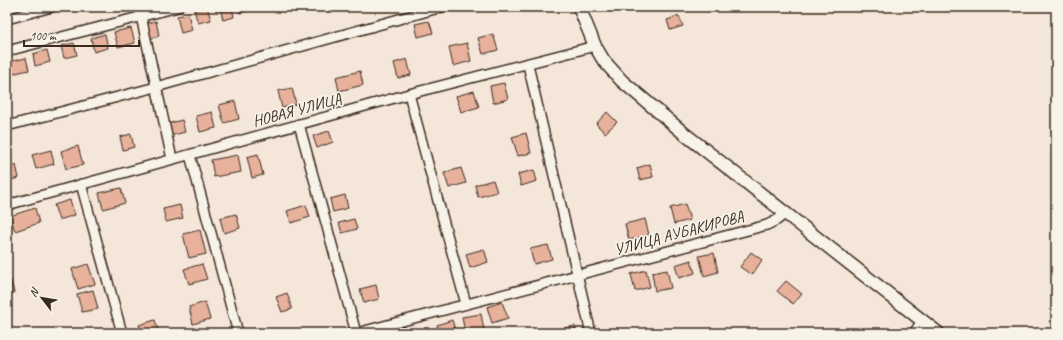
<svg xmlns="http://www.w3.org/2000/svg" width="1063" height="340" viewBox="0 0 1063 340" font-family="Caveat,sans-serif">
<rect width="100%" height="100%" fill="#f4e6d9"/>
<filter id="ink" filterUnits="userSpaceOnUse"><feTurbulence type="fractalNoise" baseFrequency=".025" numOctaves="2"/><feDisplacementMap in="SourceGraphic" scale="8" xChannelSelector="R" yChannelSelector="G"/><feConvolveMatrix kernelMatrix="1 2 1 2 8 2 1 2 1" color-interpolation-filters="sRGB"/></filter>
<g filter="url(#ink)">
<g fill="#e7b19c" stroke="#3b2a1e">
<path d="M 207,7 L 211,20 L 198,23 L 194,10 Z"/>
<path d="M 220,7 L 232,7 L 234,17 L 223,20 Z"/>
<path d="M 238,7 L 254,7 L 254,9 L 240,13 Z"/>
<path d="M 265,7 L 275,7 L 276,8 L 266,10 Z"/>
<path d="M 188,14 L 192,30 L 181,33 L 177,16 Z"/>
<path d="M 679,16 L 683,26 L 670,30 L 667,20 Z"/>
<path d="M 156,21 L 159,36 L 149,39 L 145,24 Z"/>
<path d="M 429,21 L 433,33 L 418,37 L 415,24 Z"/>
<path d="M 131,28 L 135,43 L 118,47 L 114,32 Z"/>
<path d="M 105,34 L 108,48 L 94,52 L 91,38 Z"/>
<path d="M 493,34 L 498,50 L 483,54 L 478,38 Z"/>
<path d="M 74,43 L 77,55 L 64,58 L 61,46 Z"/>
<path d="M 467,43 L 471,61 L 453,66 L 449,47 Z"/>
<path d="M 47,50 L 50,62 L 35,66 L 33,54 Z"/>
<path d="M 26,58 L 29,70 L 11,74 L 8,62 Z"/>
<path d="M 407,59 L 411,75 L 398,78 L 394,63 Z"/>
<path d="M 360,71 L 363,85 L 339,91 L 336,77 Z"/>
<path d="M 504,83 L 508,99 L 493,103 L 490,86 Z"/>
<path d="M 292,88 L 296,104 L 282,108 L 278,91 Z"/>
<path d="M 474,91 L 479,107 L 461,112 L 456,96 Z"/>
<path d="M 235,101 L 239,119 L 224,123 L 219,105 Z"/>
<path d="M 212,112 L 216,128 L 200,132 L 196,116 Z"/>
<path d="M 607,112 L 617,122 L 605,133 L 596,124 Z"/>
<path d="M 182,120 L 185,132 L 170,136 L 167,124 Z"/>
<path d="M 329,131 L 333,142 L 317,148 L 313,136 Z"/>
<path d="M 526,133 L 531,153 L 518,156 L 512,137 Z"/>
<path d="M 131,134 L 134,147 L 123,150 L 120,137 Z"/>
<path d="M 78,146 L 83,165 L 66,169 L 61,151 Z"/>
<path d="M 51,150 L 54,164 L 36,169 L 32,155 Z"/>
<path d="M 258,154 L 263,175 L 252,178 L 247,157 Z"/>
<path d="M 238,155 L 241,172 L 214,177 L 211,160 Z"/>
<path d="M 650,164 L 653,177 L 640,180 L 637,168 Z"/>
<path d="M 16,165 L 19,178 L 7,181 L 7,168 Z"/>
<path d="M 461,168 L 466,183 L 449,188 L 444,173 Z"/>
<path d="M 534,170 L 537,181 L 521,186 L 518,174 Z"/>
<path d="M 493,180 L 497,192 L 478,197 L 475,185 Z"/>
<path d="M 121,188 L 125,203 L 103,209 L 99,193 Z"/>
<path d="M 345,195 L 348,208 L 333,212 L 330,199 Z"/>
<path d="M 70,200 L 75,215 L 59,220 L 54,205 Z"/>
<path d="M 685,204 L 690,220 L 674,224 L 670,208 Z"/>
<path d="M 180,205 L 183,218 L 166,222 L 163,209 Z"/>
<path d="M 306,205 L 310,217 L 291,223 L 287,211 Z"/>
<path d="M 35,208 L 39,223 L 15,231 L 10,216 Z"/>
<path d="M 236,214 L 240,228 L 224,233 L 220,218 Z"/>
<path d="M 354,219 L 357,229 L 342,233 L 339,223 Z"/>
<path d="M 645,219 L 649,235 L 629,240 L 625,224 Z"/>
<path d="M 200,230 L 206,254 L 189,258 L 183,234 Z"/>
<path d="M 548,245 L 552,259 L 534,264 L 530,249 Z"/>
<path d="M 484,249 L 488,262 L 470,268 L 466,254 Z"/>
<path d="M 751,252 L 762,260 L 752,275 L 740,267 Z"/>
<path d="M 714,253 L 718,272 L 704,276 L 699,256 Z"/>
<path d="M 691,260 L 695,273 L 679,278 L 675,265 Z"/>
<path d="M 88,264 L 95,284 L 78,289 L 72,269 Z"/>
<path d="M 202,264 L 207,279 L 189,284 L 184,269 Z"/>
<path d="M 646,270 L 650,287 L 635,291 L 631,274 Z"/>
<path d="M 667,270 L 671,288 L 655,291 L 652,273 Z"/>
<path d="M 11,280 L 14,293 L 7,295 L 7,281 Z"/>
<path d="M 786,281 L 802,294 L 793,304 L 777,291 Z"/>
<path d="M 376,285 L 379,299 L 364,303 L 360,289 Z"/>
<path d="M 93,290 L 98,309 L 82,312 L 77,294 Z"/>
<path d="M 287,293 L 292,309 L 282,312 L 276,297 Z"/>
<path d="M 205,302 L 210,319 L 193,324 L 189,307 Z"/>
<path d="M 502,302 L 508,318 L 492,323 L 487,307 Z"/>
<path d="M 481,314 L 484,330 L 465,333 L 462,317 Z"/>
<path d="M 155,320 L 159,333 L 142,333 L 139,325 Z"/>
<path d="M 452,320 L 456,333 L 439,333 L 437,325 Z"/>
<path d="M 575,326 L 577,333 L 556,333 L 556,330 Z"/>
<path d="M 40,330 L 41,333 L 27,333 Z"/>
</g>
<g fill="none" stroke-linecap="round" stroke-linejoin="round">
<g stroke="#3b2a1e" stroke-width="12">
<g id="minor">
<path d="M 139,7 L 172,159"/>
<path d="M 7,19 L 52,7"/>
<path d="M 7,51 L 178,7"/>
<path d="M 528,65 L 591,333"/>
<path d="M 409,94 L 466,304"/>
<path d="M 299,124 L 356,333"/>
<path d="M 7,126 L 156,87 L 442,7"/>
<path d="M 190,155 L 238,333"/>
<path d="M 81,184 L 122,333"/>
<path d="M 7,205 L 409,94 L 595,46"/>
<path d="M 357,333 L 767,225 L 777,220 L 786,213"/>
<path d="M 914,333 L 922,321"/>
</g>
</g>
<g stroke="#3b2a1e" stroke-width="15">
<path id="major" d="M 579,7 L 595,46 L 604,61 L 622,81 L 686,135 L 938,333"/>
</g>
<use href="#minor" stroke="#f7f3e8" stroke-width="9"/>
<use href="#major" stroke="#f7f3e8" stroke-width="12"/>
</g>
</g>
<g text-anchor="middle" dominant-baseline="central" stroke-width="3.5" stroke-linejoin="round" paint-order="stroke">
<g font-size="16" fill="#3b2a1e" stroke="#f7f3e8">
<text transform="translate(297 110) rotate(-15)">НОВАЯ УЛИЦА</text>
<text transform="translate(679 233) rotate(-15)">УЛИЦА АУБАКИРОВА</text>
</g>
</g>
<rect width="1063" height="340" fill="none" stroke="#f7f3e8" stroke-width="24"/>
<rect x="12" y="12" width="1039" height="316" fill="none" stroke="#3b2a1e" stroke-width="1.5" filter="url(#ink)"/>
<g transform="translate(42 298) rotate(301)" stroke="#f7f3e8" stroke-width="3" paint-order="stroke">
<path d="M0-3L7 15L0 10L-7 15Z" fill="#3b2a1e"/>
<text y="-6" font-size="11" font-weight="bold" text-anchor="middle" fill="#3b2a1e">N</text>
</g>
<path d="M24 40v6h115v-6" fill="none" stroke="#3b2a1e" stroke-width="2"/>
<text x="30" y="40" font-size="12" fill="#3b2a1e" stroke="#f7f3e8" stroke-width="3" paint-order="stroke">100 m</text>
</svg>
